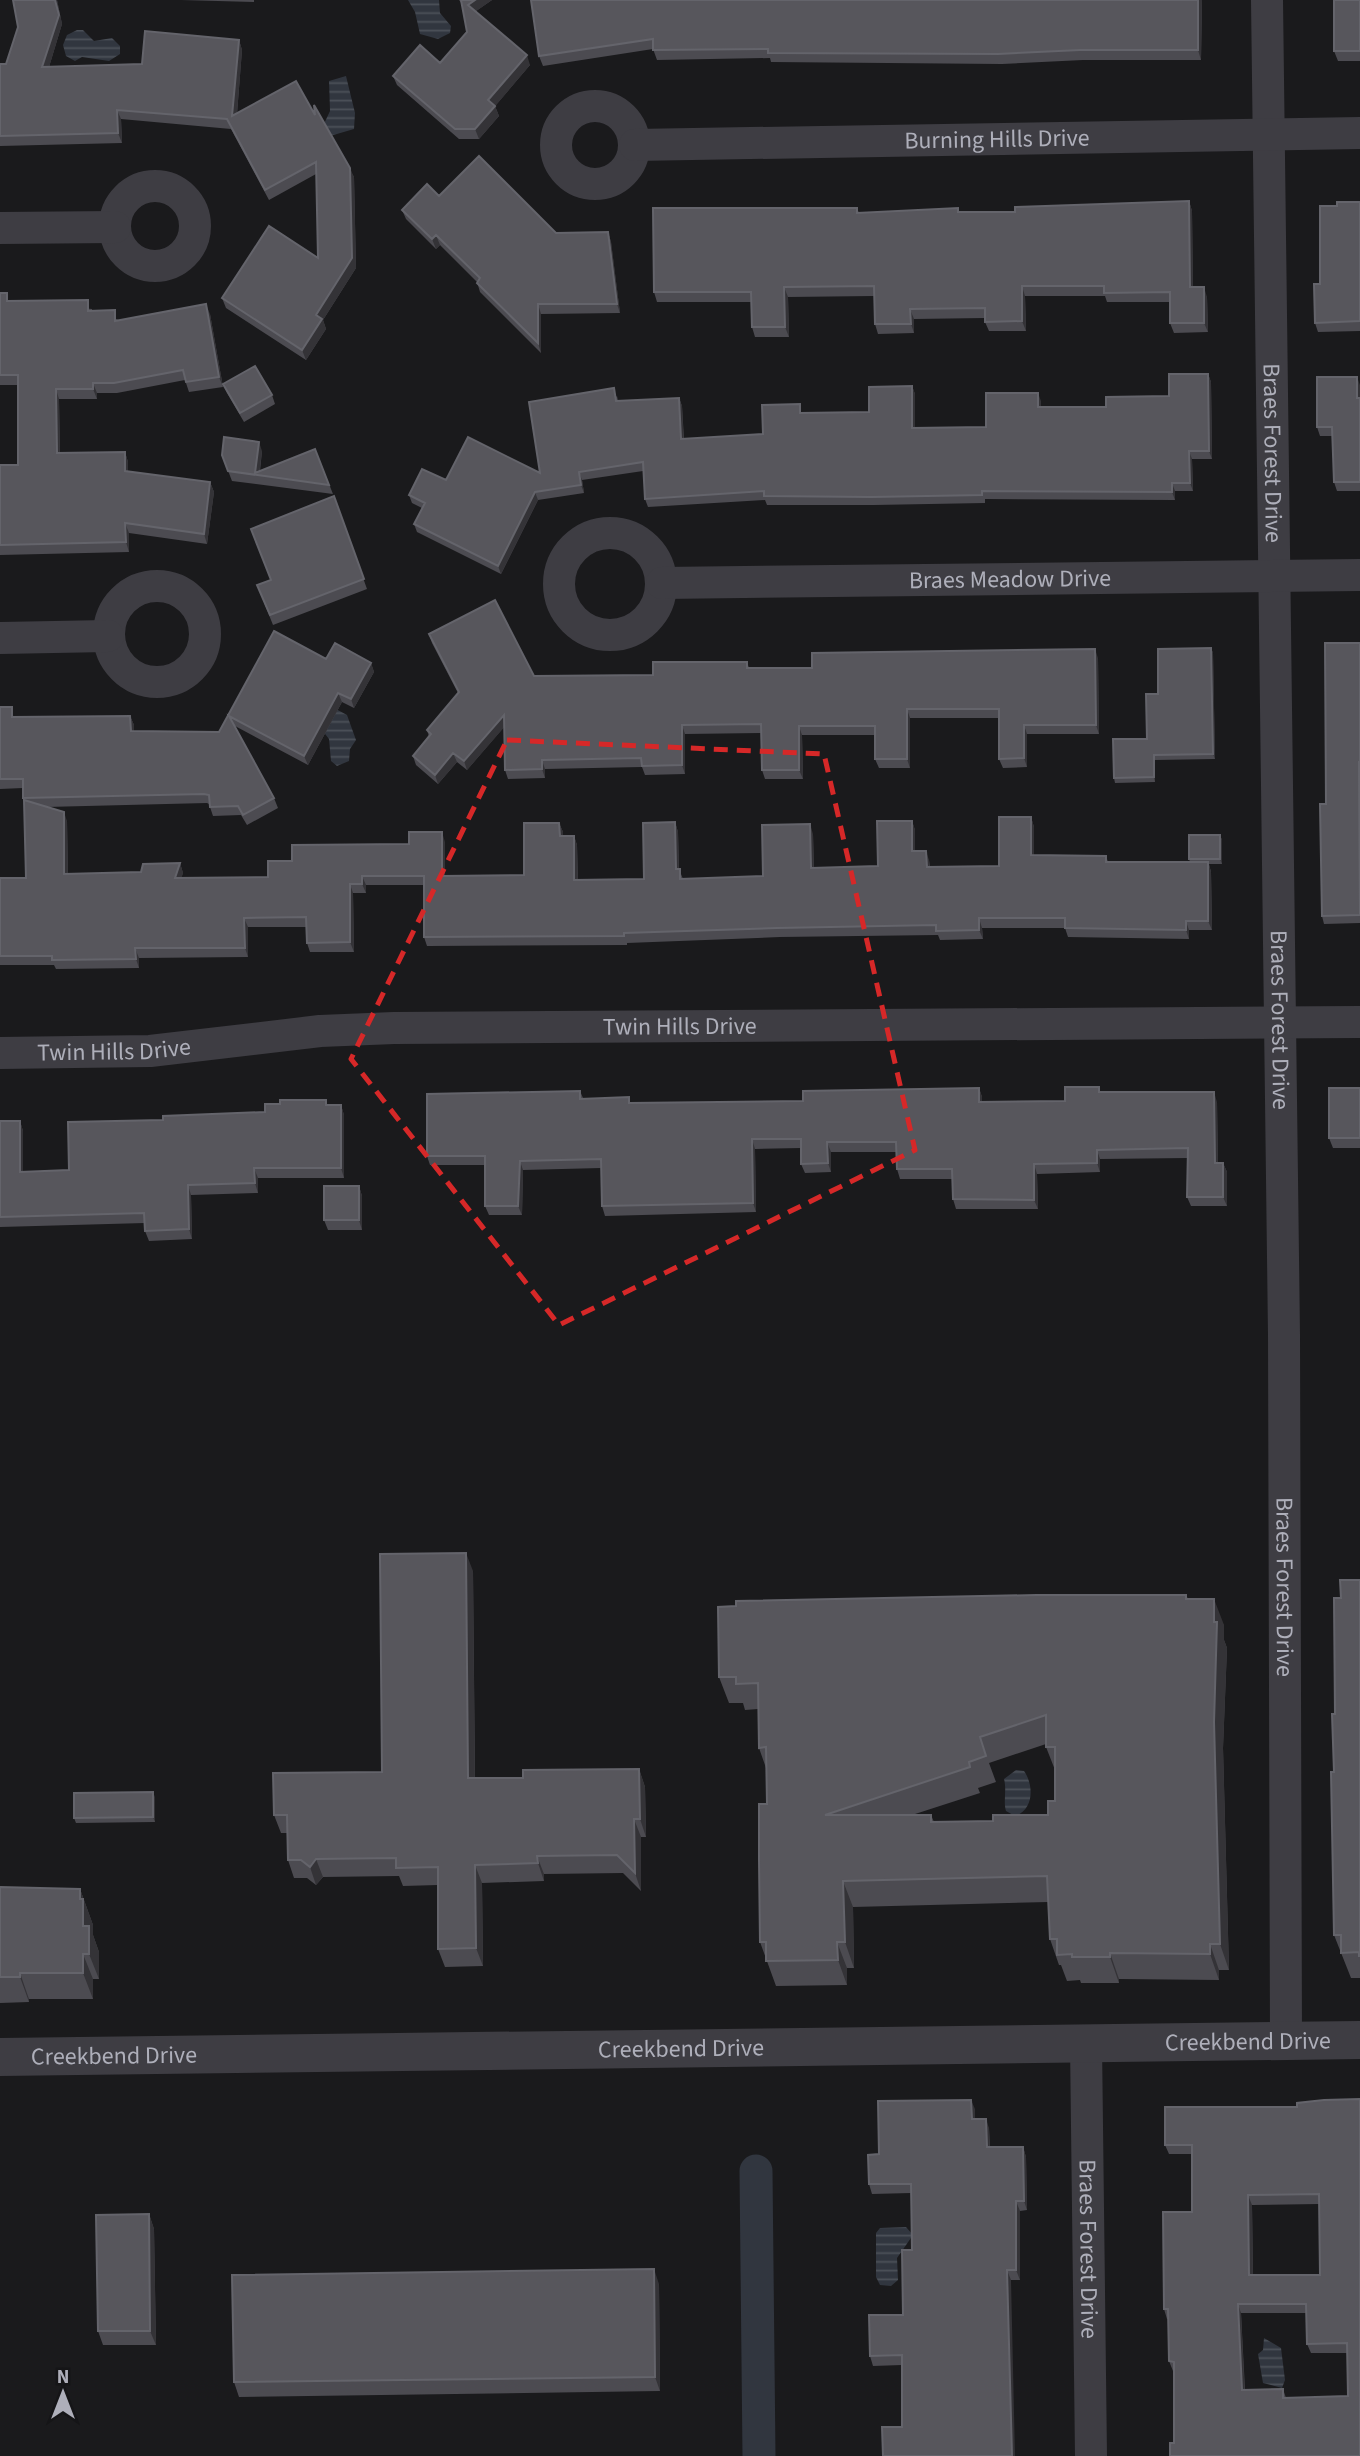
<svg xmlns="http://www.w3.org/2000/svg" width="1360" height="2456" viewBox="0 0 1360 2456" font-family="'Source Sans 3',sans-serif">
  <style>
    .water { fill: url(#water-rules) }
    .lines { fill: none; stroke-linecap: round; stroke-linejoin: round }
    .canal { stroke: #31363f; stroke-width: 33 }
    .minor { stroke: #3e3d43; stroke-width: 32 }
    .tertiary { stroke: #3e3d43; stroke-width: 38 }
    .wall { fill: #4c4b51; fill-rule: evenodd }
    .shaded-wall { fill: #343337 }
    .building { fill: #57565c; stroke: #64646b; stroke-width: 2; fill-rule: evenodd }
    .marked { fill: none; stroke: #d62828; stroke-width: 5; stroke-dasharray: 14 9; stroke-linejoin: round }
    .labels { text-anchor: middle; stroke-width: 5; stroke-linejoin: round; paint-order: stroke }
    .street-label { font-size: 24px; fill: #aeafba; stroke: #151517 }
  </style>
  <defs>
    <pattern id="water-rules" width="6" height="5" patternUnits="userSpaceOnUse" patternTransform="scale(1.75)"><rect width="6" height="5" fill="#31363f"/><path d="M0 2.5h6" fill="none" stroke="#4c5159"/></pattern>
  </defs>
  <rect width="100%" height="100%" fill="#1a1a1c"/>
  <path class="water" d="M408 0H439L440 13 451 26 450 33 438 39 420 34 415 12Z
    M77 30H83L94 41 112 38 120 46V54L109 61 82 57 75 61 66 56 63 45 67 35Z
    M346 76 355 113 354 129 330 136 323 126 330 111 329 81Z
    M336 709 347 715 356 740 350 749 349 761 337 766 331 761 329 739 322 730Z
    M1016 1770 1024 1771C1034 1785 1034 1810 1015 1816L1006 1811C1003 1802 1007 1790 1004 1779Z
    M906 2227 913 2235 897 2258 898 2280 891 2286 880 2285 876 2277V2233L880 2228Z
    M1264 2338 1281 2348 1285 2380 1282 2388 1263 2383 1258 2354 1263 2350Z"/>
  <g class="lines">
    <path class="canal" d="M756 2171 759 2456"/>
    <g class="minor">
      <path id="s1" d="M1267 0 1284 1335 1286 2041"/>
      <circle cx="595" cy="145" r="39"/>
      <path id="s2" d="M635 145 1360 133"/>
      <circle cx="155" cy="226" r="40"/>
      <path d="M0 228 115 227"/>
      <circle cx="610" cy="584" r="51"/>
      <path id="s3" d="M662 583 1360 575"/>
      <circle cx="157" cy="634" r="48"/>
      <path d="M0 638 108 636"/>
      <path id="s4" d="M0 1053 150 1051 320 1031 394 1028 1360 1022"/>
      <path id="s5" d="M1086 2043 1091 2456"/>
    </g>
    <path class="tertiary" id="s6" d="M0 2057 1360 2040"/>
  </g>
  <path class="wall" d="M13 0H57L62 24 49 67 142 64 239 40 242 50 237 114 315 115 354 177 356 268 323 320 326 329 306 360 226 308 222 298 318 258 316 174 269 200 231 129 121 119 122 143 0 146V64H6L18 27Z
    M181 0H254V2Z
    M459 0H492L476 11 530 65 495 106 499 116 479 139H459L397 85 393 76 440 63 467 32 462 4Z
    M531 0H1202L1201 60H1083L1002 64 771 62 770 58 657 60 653 49 543 66 539 56Z
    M1360 0V61H1338L1334 51Z
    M439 196 556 233 608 232 611 242 620 313 541 314V353L480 292 477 282 440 245 436 249 406 219 402 210Z
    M1189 201 1192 211 1193 287 1207 297 1208 332 1174 333 1170 323V302H1107L1105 296H1025L1026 331H989L985 322V318L914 319V333L878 334 875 324 874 296 788 297 789 337H755L752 327 751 302H657L654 292 857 208 859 213 958 208 959 212H1015Z
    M1360 202V331L1318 332 1315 323 1320 284 1337 206Z
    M0 293 9 301 92 309V311L119 320 210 314 223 387 189 392 185 380 117 393H97V399H59L60 453 125 452 128 462V472L210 482 214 492 207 544 129 533V552L0 555V465H18V385H0Z
    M1208 374 1211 382 1212 459H1192L1193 491H1175V500L985 499V503L874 505H767L765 500 648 507 645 499 643 471 582 480 584 493 538 500 501 574 417 532 414 524 422 508 412 503 409 495 446 480 540 473 617 396 618 401 679 398 682 406 684 439 763 434 803 413 869 412 912 386 915 394V428L986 427 1041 401V407H1106L1169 396Z
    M223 384 272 395 275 404 244 422 227 393Z
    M1360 385V491H1337L1334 482 1332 436H1320L1317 427Z
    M315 449 333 494 232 481 222 455 262 451 260 471Z
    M334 496 367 589 273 625 257 585 271 580Z
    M274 631 326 659 371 663 374 672 354 708 342 702 308 765 235 726 274 798 278 808 247 825 241 815 213 816 209 804 207 803 46 807 67 821 68 874 141 872 180 863 183 873 181 878 268 877 292 861 409 844 445 842V876L524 875 559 823 563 832V836H574L577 845 578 880 644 879 675 822 678 832 679 869 683 879 763 876 813 834 814 868 878 866 912 821 915 830V851L929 860 930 867 999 866 1031 817 1034 827V855L1106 856 1108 862H1190L1189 859 1220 835 1222 840V864H1209L1211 872 1212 930H1189V939L1068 937 1065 928H982L983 939 940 940 938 935 780 937 627 943V945L427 946 424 937V885H366V893H353L354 952H310L307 943V927H248V957L139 958V968L56 969 54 965H0V878H26L24 801 23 788 0 789V707L15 717 130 716 134 725V731L219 732Z
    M429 634 534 676 653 675 747 662 749 668H812L1098 658 1099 734H1027V767L1003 768 999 759V718H910V768H879L875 759V735H802L803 779H765L762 770 761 733 685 734V774L645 775 642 767 545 769V778L508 779 505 770 504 727 467 770 457 762 438 784 416 765 413 756 429 737 427 730 458 693 432 643Z
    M1360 643V923L1324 924 1322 916 1326 804Z
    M1211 648 1213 653 1215 759 1155 760V782L1115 783 1114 778 1147 739 1158 694Z
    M979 1088 982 1097V1102L1065 1101 1101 1092 1217 1102 1218 1163H1223L1227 1172V1206H1191L1187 1197 1188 1158 1100 1159V1172L1037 1174 1038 1209H956L953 1199 952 1179H900L897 1169 896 1152H831V1172L805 1173 801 1164V1148L755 1149 756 1212 605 1216 602 1206 601 1168 523 1170 522 1215H489L485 1206V1165H430L427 1156 580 1091 583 1098 631 1103 803 1101Z
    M1360 1088V1148H1333L1329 1138Z
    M328 1105H341L344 1115V1178H258V1193L191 1195 192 1239 149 1241 145 1231V1223L0 1227V1121H20L23 1131V1172L69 1170 163 1120 265 1112Z
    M359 1186 362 1196V1230H328L324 1220Z
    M473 1571 475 1778H523L639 1769 645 1787 646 1837H641V1891L623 1873 544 1874V1881L482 1883 483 1966 445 1967 438 1949V1885L403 1886 399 1876 323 1877 316 1885 307 1878H294L288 1860 287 1833H281L274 1815 382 1772Z
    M1360 1580V1978H1351L1334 1935V1772L1335 1714Z
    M1186 1595 1188 1599 1224 1625V1640L1227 1648 1223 1748 1229 1970H1219V1980L1119 1979V1983H1081L1080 1980 1067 1981 1061 1965H1059L1050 1939 1048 1902 853 1907 854 1968H847V1985L776 1986 760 1942 767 1804 766 1768 759 1748 758 1709 745 1710 743 1703H729L719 1677ZM1046 1744V1747L1055 1770V1801L1048 1815 993 1821 934 1822 931 1815H912L980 1793 978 1788 996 1782 989 1763Z
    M155 1797V1822L76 1823 74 1818Z
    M0 1887 80 1889 93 1925V1935L99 1952V1979H93V1999H29V2002L0 2003Z
    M1324 2100 1360 2456 1174 2443V2371H1173L1169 2361V2319H1167L1164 2309 1192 2212V2154H1169L1165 2145 1297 2107ZM1319 2204 1320 2275H1253L1252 2205ZM1241 2313H1307V2344L1311 2353H1347L1348 2396 1286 2398 1283 2389 1245 2390Z
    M975 2109V2119L989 2128 990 2147H1023L1026 2157 1027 2210 1020 2211V2280H1011L902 2427V2365L873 2366 870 2356 903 2315 912 2250 911 2193 872 2194 869 2184 879 2154Z
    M149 2214 154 2229 156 2345H103L98 2331Z
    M659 2284 660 2391 239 2397 234 2382Z"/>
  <path class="shaded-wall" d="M55 0H57L62 24 46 77 42 67Z
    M475 0H492L472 14 468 5Z
    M1198 0H1202L1201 60 1198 50Z
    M239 40 242 50 236 126 232 116Z
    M527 55 530 65 492 110 488 100Z
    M495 106 499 116 479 139 475 129Z
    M117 110 121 119 122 143 118 133Z
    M350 168 354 177 356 268 323 320 326 329 306 360 302 350 316 315Z
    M1189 201 1192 211 1193 297 1190 287Z
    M608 232 611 242 620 313 617 304Z
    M436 235 440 245 436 249 432 239Z
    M1022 286 1025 296 1026 331 1022 321Z
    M784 287 788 297 789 337 785 327Z
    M1204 287 1207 297 1208 332 1204 323Z
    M206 304 210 314 223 387 219 377Z
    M538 304 541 314V353L538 343Z
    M910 309 914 319V333L911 324Z
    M1208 374 1211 382 1212 459 1209 451Z
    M1357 377 1360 385V405L1357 398Z
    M93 383 97 393V399L93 389Z
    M912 386 915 394V436L912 428Z
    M56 389 59 399 60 463 57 453Z
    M1038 393 1041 401V416L1038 407Z
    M679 398 682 406 684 447 681 439Z
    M259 442 262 451 259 475 255 473Z
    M1189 451 1192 459 1193 491 1190 483Z
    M125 452 128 462V481L125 471Z
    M579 472 582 480 584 493 581 485Z
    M210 482 214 492 207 544 204 534Z
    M1172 483 1175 491V500L1172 492Z
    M535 492 538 500 501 574 498 566Z
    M125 523 129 533V552L126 542Z
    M1211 648 1213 653 1215 759 1213 754Z
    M1095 649 1098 658 1099 734 1096 725Z
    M371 663 374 672 354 708 351 699Z
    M338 693 342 702 308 765 304 756Z
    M907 709 910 718V768L907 759Z
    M504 715 507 724 467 770 464 761Z
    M130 716 134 725V740L131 731Z
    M682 725 685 734V774L682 765Z
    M1024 725 1027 734V767L1024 758Z
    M799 726 802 735 803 779 799 770Z
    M453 753 457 762 438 784 435 775Z
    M1154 755 1155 760V782L1154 777Z
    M542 760 545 769V778L542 769Z
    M64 812 67 821 68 884 64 874Z
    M1031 817 1034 827V865L1031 855Z
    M912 821 915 830V860L912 851Z
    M675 822 678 832 679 878 676 869Z
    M559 823 563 832V845L560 836Z
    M810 824 813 834 814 877 811 868Z
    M442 832 445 842V885L442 876Z
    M1220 835 1222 840V864L1220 859Z
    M574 836 577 845 578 889 574 880Z
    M926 851 929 860 930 876 927 867Z
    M1208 862 1211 872 1212 930 1208 921Z
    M180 863 183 873 179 887 175 878Z
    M362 876 366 885V893L362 884Z
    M350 884 353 893 354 952 350 942Z
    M244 918 248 927V957L245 948Z
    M979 918 982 928 983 939 979 930Z
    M1186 921 1189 930V939L1186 930Z
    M135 948 139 958V968L136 959Z
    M979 1088 982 1097V1111L979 1102Z
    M1214 1092 1217 1102 1218 1172 1215 1163Z
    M341 1105 344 1115V1178L341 1168Z
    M20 1121 23 1131V1181L20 1172Z
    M752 1139 755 1149 756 1212 753 1203Z
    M827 1142 831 1152V1172L828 1163Z
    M1097 1150 1100 1159V1172L1097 1163Z
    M520 1161 523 1170 522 1215 518 1206Z
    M1223 1163 1227 1172V1206L1223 1197Z
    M1034 1164 1037 1174 1038 1209 1034 1200Z
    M254 1168 258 1178V1193L255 1183Z
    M188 1185 191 1195 192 1239 189 1229Z
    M359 1186 362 1196V1230L359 1220Z
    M466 1553 473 1571 475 1795 468 1778Z
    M1214 1599 1224 1625V1640L1227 1648 1223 1748 1229 1970 1220 1944 1214 1722Z
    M639 1769 645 1787 646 1837 640 1819Z
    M153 1792 155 1797V1822L153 1817Z
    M634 1819 641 1837V1891L635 1873Z
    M537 1856 544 1874V1881L538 1863Z
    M316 1859 323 1877 316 1885 310 1867Z
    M475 1865 482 1883 483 1966 476 1948Z
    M843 1881 853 1907 854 1968 845 1942Z
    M80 1889 93 1925V1935L99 1952V1979L89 1954 83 1926 80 1899Z
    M837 1942 847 1968V1985L838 1960Z
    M1210 1944 1219 1970V1980L1210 1954Z
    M1110 1953 1119 1979V1983L1110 1957Z
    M83 1954 93 1979V1999L83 1973Z
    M20 1973 29 1999V2002L20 1977Z
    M971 2100 975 2109V2128L972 2119Z
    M986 2119 989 2128 990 2157 987 2147Z
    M1023 2147 1026 2157 1027 2210 1024 2201Z
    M1248 2195 1252 2205 1253 2285 1249 2275Z
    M1016 2201 1020 2211V2280L1016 2270Z
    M149 2214 154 2229 156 2345 150 2331Z
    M654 2269 659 2284 660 2391 655 2377Z
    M1007 2270 1011 2280 1015 2456H1012Z
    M1238 2304 1241 2313 1245 2399 1242 2390Z"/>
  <path class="building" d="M13 0H55L59 15 42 67 142 64 145 31 239 40 232 116 296 81 315 115 314 105 350 168 352 258 316 315 322 319 302 350 222 298 269 226 318 258 316 162 265 190 227 119 117 110 118 133 0 136V64H6L18 27Z
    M461 0H475L468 5 527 55 488 100 495 106 475 129H455L393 76 420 45 440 63 467 32Z
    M531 0H1198V50H1080L998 54 768 53V49L653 50V39L539 56Z
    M1334 0H1360V51H1334Z
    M479 156 556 233 608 232 617 304H538V343L477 283 480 278 436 235 432 239 402 210 427 184 439 196Z
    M1189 201 1190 287H1204V323H1170V292L1104 293V286H1022V321L985 322V308L910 309 911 324H875L874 286 784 287 785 327H752L751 292H654L653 208H857V213L958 208V212H1015V207Z
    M1337 202H1360V321L1315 323 1314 284H1320V206H1337Z
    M0 293H7V301L88 300V311L115 310V321L206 304 219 377 186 382 183 370 114 383H93V389H56L57 453 125 452V471L210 482 204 534 125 523 126 542 0 545V465H18V375H0Z
    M255 366 272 395 240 413 223 384Z
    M1169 374H1208L1209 451H1189L1190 483H1172V492L982 491V495L871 497 764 496V491L645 499 643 462 579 472 581 485 535 492 498 566 414 524 425 503 409 495 422 469 446 480 468 437 540 473 529 402 614 388 616 401 679 398 681 439 763 434 762 405 800 404V413L869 412V387L912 386V428L986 427V393H1038V407H1106V397L1169 396Z
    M1317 377H1357V398H1360V482H1334L1332 427H1317Z
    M224 437 259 442 255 473 315 449 329 485 228 471 222 455Z
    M334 496 364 579 270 615 257 585 271 580 251 529Z
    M495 600 534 676 653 675V662H747V668H812V653L1095 649 1096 725H1024V758L999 759V709H907V759H875V726H799V770H762L761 724 682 725V765L642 766 641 758 542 760V769L505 770 504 715 464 761 453 753 435 775 413 756 431 734 427 730 459 692 429 634Z
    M274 631 326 659 335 643 371 663 351 699 338 693 304 756 229 716 274 798 243 815 238 806 210 807 209 795 204 794 23 798V779H0V707H12V717L130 716 131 731 219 732Z
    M1325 643H1360V762H1359L1360 915 1322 916 1320 804H1326Z
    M1211 648 1213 754 1154 755V777L1114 778 1113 739H1147L1146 694H1158V649Z
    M24 800 64 812V874L141 872 143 864 180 863 175 878 268 877V861H292V845L409 844V832H442V876L524 875V823H559L560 836H574V880L644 879 643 823 675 822 676 869H680V879L763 876 762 825 810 824 811 868 878 866 877 821H912V851H926L927 867 999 866V817H1031V855L1106 856V862H1208V921H1186V930L1065 928V918H979V930L936 931V925L777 928 624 933V936L424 937V876H362V884H350V942L307 943 306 917 244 918 245 948H135L136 959 52 960V956H0V878H26Z
    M1189 835H1220V859H1189Z
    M1065 1087H1099V1092H1214L1215 1163H1223V1197H1187L1188 1148 1097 1150V1163L1034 1164V1200L953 1199 952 1169H897L896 1142H827L828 1163 801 1164V1139H752L753 1203 602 1206 601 1159 520 1161 518 1206H485V1156H427V1094L580 1091V1099L629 1097V1103L803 1101V1091L979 1088V1102L1065 1101Z
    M1329 1088H1360V1138H1329Z
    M280 1100H326V1105H341V1168H254L255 1183 188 1185 189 1229 145 1231 144 1213 0 1217V1121H20V1172L69 1170 68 1122 163 1120V1116L265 1112V1104H280Z
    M324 1186H359V1220H324Z
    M466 1553 468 1778H523V1770L639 1769 640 1819H634L635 1873 617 1855 537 1856 538 1863 475 1865 476 1948 438 1949V1867L396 1868V1858L316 1859 310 1867 301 1860H288L287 1815H274L273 1773 382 1772 380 1554Z
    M1340 1580H1360V1956H1359V1952L1341 1953V1935H1334L1331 1772H1334L1332 1714H1335L1334 1598H1341Z
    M1036 1595H1186V1599H1214V1622H1217L1214 1722 1220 1944H1210V1954L1110 1953V1957H1072V1954L1057 1955V1939H1050L1047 1876 843 1881 845 1942H837L838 1960 766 1961V1942H760L759 1860V1804H767L766 1747 759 1748 758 1683 736 1684V1677H719L718 1607 736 1606V1601ZM1046 1715V1747H1055V1801H1048V1815H993V1821L931 1822V1815H825L970 1767 969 1762 986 1756 980 1737Z
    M153 1792V1817L74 1818V1793Z
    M0 1887 80 1889V1899H83V1926H89V1954H83V1973H20V1977H0Z
    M1360 2099V2456H1170V2443H1174V2362L1169 2361 1168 2309H1164L1163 2212H1192V2145H1165V2107H1297V2103L1324 2100ZM1319 2194 1320 2275H1249L1248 2195ZM1238 2304H1306L1307 2344 1347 2343 1348 2396 1283 2398V2389L1242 2390Z
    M971 2100 972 2119H986L987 2147H1023L1024 2201H1016V2270H1007L1012 2456H883L882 2427H902V2355L870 2356 869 2315H903L902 2250H912L911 2184H869L868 2155 879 2154 878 2101Z
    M149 2214 150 2331H98L96 2215Z
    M654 2269 655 2377 234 2382 232 2275Z"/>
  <path class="marked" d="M507 740 824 754 915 1150 559 1325 351 1059Z"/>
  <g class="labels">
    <g class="street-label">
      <text dy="8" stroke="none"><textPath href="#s2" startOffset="362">Burning Hills Drive</textPath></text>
      <text dy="8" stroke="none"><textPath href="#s1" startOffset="453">Braes Forest Drive</textPath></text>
      <text dy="8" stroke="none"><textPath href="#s3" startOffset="348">Braes Meadow Drive</textPath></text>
      <text dy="8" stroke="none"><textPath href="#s1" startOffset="1020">Braes Forest Drive</textPath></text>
      <text dy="8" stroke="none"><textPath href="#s4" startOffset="681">Twin Hills Drive</textPath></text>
      <text dy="8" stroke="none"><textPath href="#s4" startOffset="114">Twin Hills Drive</textPath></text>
      <text dy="8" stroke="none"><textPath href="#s1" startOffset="1587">Braes Forest Drive</textPath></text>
      <text dy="8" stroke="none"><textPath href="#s6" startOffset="1248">Creekbend Drive</textPath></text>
      <text dy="8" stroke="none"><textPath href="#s6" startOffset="681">Creekbend Drive</textPath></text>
      <text dy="8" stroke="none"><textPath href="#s6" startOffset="114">Creekbend Drive</textPath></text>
      <text dy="8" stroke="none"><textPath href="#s5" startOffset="206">Braes Forest Drive</textPath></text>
    </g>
  </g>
  <g transform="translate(63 2393)" stroke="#151517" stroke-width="5" paint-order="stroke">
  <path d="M0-5L12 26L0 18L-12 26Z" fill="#aeafba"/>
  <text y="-10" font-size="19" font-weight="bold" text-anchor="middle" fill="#aeafba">N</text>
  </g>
</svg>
